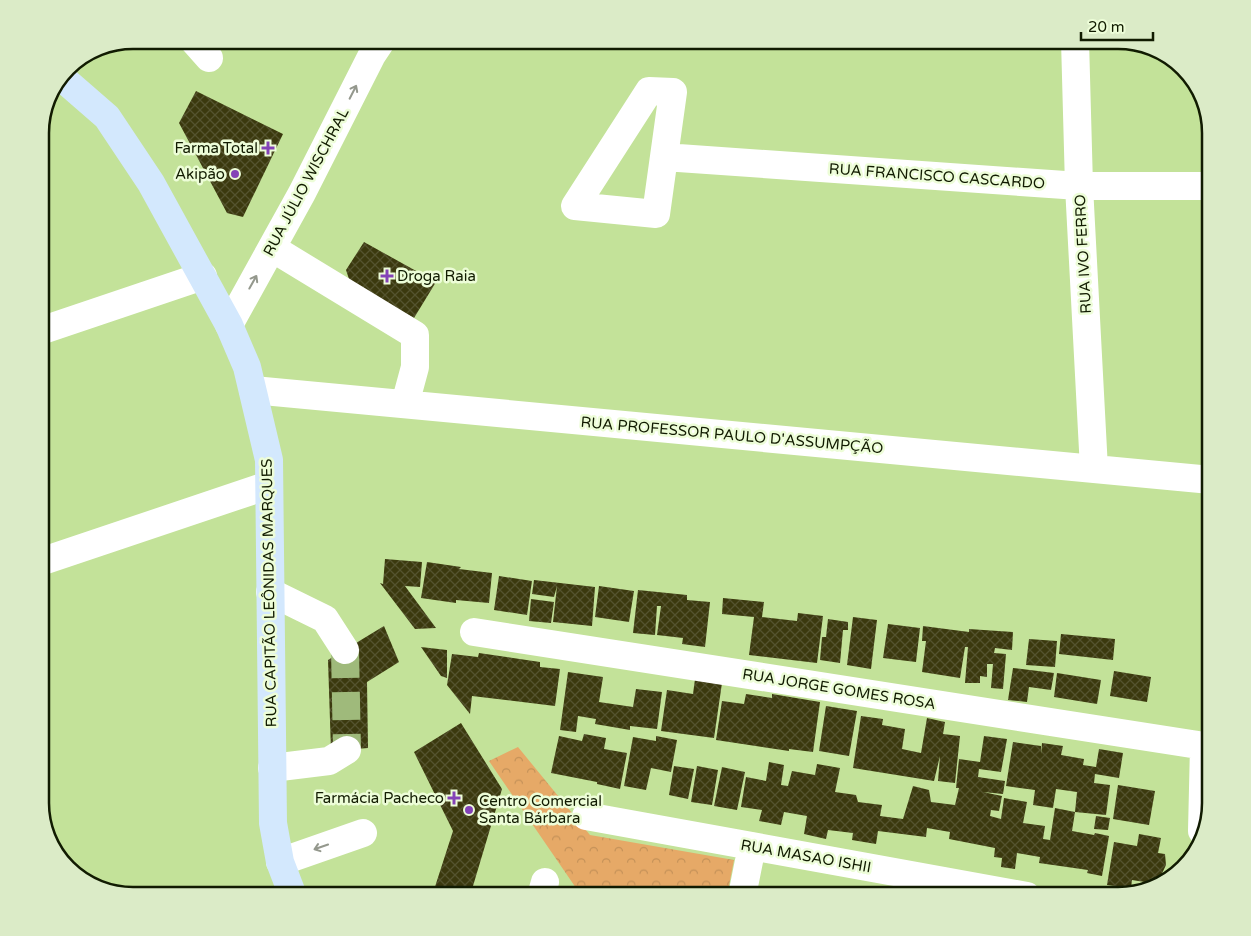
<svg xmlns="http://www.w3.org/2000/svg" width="1251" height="936" viewBox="0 0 1251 936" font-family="'Varela Round',sans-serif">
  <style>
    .forest { fill: url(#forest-crowns) }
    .building { fill: url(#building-cross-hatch) }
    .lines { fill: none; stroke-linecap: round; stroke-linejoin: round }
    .minor-tunnel { stroke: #9fba7b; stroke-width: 28; stroke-dasharray: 28 14; stroke-linecap: butt }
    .minor { stroke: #fff; stroke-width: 28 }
    .major { stroke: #d3e8fd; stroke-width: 28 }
    .oneway { stroke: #94988d }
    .poi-dot { fill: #8443b7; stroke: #edfdd8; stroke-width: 2 }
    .labels { text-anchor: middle; stroke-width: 5; stroke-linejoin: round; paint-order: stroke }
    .poi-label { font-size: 15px; fill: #111b01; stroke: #edfdd8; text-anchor: end }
    .street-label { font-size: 15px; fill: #111b01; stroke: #edfdd8 }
    .rim { fill: none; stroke: #111b01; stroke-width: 2.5 }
  </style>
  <defs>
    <pattern id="forest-crowns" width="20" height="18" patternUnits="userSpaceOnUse" patternTransform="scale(1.25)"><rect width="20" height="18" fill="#e6a967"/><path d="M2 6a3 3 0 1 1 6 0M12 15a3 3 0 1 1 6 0" fill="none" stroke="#c49158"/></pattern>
    <pattern id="building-cross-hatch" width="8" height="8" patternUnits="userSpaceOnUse" patternTransform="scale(1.25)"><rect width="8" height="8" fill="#3b390e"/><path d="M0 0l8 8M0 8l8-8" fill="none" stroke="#54532f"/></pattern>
  </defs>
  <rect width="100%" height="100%" fill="#c3e299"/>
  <path class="forest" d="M518 747 590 835 734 860 727 896H576V888L489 761Z"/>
  <path class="building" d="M196 91 283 134 243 217 227 213 179 123Z
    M364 242 436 282 414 318 351 285 346 270Z
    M385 559 422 562 420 587 405 586 436 628 415 629 380 583 383 584Z
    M427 562 461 567 459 569 492 573 489 603 456 600V603L421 598Z
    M499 576 532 581 527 615 494 610Z
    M534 580 595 587 592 626 553 622 557 586 554 597 532 594Z
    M599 586 634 591 629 622 595 617Z
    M638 590 687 595V600L710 602 705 647 682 644 683 638 657 635 661 606H657L655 635 633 633Z
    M723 598 764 602 762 617 797 621 798 613 823 616 817 663 749 655 754 617 722 614Z
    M531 599 554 602 551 623 529 621Z
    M853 617 877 620 871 669 847 665Z
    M828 619 848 622V630H843L840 663 820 660 822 637H826Z
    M888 624 920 628 916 662 883 658Z
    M384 626 399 662 367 682 368 748 331 751 328 660Z
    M923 626 969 632V629L1013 632 1012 650 995 648 994 653 1006 654 1003 689 991 688 993 664H987V677L980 676V683H965L968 647H965L960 678 922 672 926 641H922Z
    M1061 634 1115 639 1113 660 1059 654Z
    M1029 639 1057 641 1055 667 1026 665Z
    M421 647 447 650V678L441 676Z
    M479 653 540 662V667L560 669 555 706 472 696 470 714 447 685 452 654 478 657Z
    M1013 668 1054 673 1051 690 1029 687 1027 702 1008 700Z
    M1114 671 1151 677 1147 702 1110 696Z
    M568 672 603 677 599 702 633 707 636 689 662 692 657 729 630 726V730L595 724 596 719 578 716 576 732 560 730Z
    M1057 673 1101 680 1097 704 1054 697Z
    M695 679 722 683 714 738 661 731 667 690 693 694Z
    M746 694 772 698V694L820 702 813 752 789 749V751L716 740 722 701 744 704Z
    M826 706 857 711 849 756 819 751Z
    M861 716 883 719 882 725 905 729 902 749 921 753 927 718 945 722 943 734 960 736 955 783 938 781 940 756 934 781 853 768Z
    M461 723 502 789 470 896H432L453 831 414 752Z
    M584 734 606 738 604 749 627 753 620 789 597 784V782L551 773 559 736 582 741Z
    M656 736 677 740 671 772 651 768 646 790 624 786 633 737 656 741Z
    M984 736 1007 739 1001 772 979 769 978 777 1005 781 1003 794 983 792 1002 796 999 811 991 810 990 816 1001 819 1004 798 1027 802 1023 823 1045 826 1043 839 1050 840 1055 808 1075 812 1077 792 1056 789 1053 808 1033 805 1035 790 1006 786 1013 742 1041 746V754L1042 743 1063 746 1061 755 1084 759 1083 765 1096 767 1099 749 1123 753 1119 778 1095 774 1094 783 1110 785 1106 815 1075 812 1072 831 1094 835 1095 833 1109 836 1102 876 1087 873 1088 870 1039 863 1040 857 1017 853 1015 869 1001 867 1002 858 994 857 995 848 949 839 950 832 927 828 926 837 878 831 876 844 852 840 853 833 828 830 826 839 804 834 807 816 784 812 781 825 759 821 762 810 741 807 746 777 766 781 769 762 784 765 781 785 788 786 792 771 815 775 817 764 840 768 835 792 856 795 858 802 882 805 880 816 903 819 913 786 929 790 931 802 955 805 959 788H956L959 759 980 762Z
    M674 766 694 769 688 799 669 795Z
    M697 766 718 770 712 805 691 802Z
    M722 767 745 772 737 810 714 806Z
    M1118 785 1155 791 1149 825 1113 819Z
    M1096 816 1110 818 1108 830 1094 829Z
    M1139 834 1161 838 1158 853 1165 854 1166 865 1157 884 1132 880 1131 888 1107 885 1114 842 1137 846Z"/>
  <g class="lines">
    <path class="minor-tunnel" d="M345 650 347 750"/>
    <path class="minor" d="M193 40 209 58
      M1075 40 1079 186 1094 469
      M649 91 673 92 656 214 575 206Z
      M664 157 1079 186H1211
      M272 248 415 335V367L405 404
      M229 325 302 193 372 55 382 40
      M40 331 203 276
      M253 390 1211 480
      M40 562 269 485
      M270 592 325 619 345 650
      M474 632 1211 747
      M272 768 329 761 347 750
      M586 816 1027 896
      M1202 831 1204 746
      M280 862 363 833
      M541 896 545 882
      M742 896 752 846"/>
    <path class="major" d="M61 77 107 117 151 183 229 325 247 367 269 460 273 823 280 862 293 896"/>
  </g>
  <defs><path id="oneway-shaft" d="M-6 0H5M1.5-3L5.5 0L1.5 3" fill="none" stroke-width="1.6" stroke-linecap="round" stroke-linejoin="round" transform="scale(1.25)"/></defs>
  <g class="oneway">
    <use href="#oneway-shaft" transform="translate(353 92) rotate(-63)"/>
    <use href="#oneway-shaft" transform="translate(253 282) rotate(-61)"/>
    <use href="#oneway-shaft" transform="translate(321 847) rotate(161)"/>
  </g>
  <g class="poi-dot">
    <path d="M265.5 140.5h5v5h5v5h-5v5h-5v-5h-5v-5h5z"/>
    <circle cx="235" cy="174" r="5"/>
    <path d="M384.5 268.5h5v5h5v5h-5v5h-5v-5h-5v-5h5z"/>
    <path d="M451.5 790.5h5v5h5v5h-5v5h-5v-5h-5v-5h5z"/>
    <circle cx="469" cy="810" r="5"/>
  </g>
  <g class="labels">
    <g class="poi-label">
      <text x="258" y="153">Farma Total</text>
      <text x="225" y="179">Akipão</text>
      <text x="397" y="281" text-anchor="start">Droga Raia</text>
      <text x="444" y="803">Farmácia Pacheco</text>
      <text x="479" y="806" text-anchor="start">Centro Comercial<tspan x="479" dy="17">Santa Bárbara</tspan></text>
    </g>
    <g class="street-label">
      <text transform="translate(937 176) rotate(4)" y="5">RUA FRANCISCO CASCARDO</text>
      <text transform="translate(306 182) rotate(-62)" y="5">RUA JÚLIO WISCHRAL</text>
      <text transform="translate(1083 254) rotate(-93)" y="5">RUA IVO FERRO</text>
      <text transform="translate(732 435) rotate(5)" y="5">RUA PROFESSOR PAULO D'ASSUMPÇÃO</text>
      <text transform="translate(269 593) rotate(-91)" y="5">RUA CAPITÃO LEÔNIDAS MARQUES</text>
      <text transform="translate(839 689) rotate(9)" y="5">RUA JORGE GOMES ROSA</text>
      <text transform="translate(806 856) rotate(10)" y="5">RUA MASAO ISHII</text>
    </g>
  </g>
  <path d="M0 0H1251V936H0ZM133 49H1118A84 84 0 0 1 1202 133V803A84 84 0 0 1 1118 887H133A84 84 0 0 1 49 803V133A84 84 0 0 1 133 49Z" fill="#dbebc7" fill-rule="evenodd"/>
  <path class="rim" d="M133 49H1118A84 84 0 0 1 1202 133V803A84 84 0 0 1 1118 887H133A84 84 0 0 1 49 803V133A84 84 0 0 1 133 49Z"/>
  <path d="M1081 32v8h72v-8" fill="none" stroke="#111b01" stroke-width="2.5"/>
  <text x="1088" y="32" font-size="15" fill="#111b01" stroke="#edfdd8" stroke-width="4" paint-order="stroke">20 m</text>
</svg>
